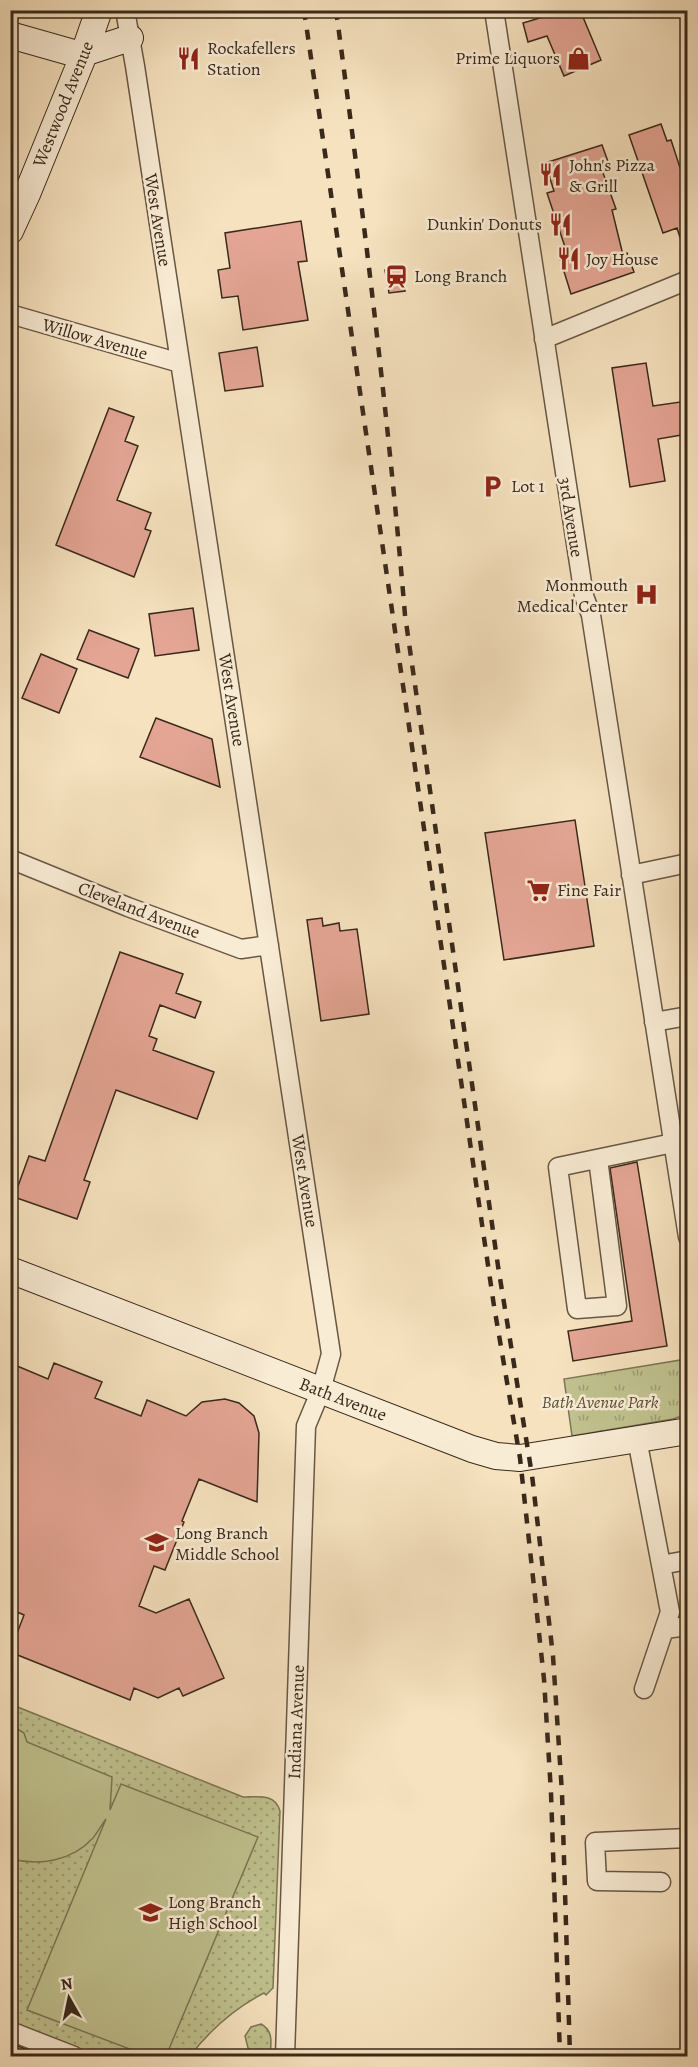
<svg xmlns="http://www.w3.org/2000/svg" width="698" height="2067" viewBox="0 0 698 2067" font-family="Alegreya,serif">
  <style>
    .grass { fill: url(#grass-dots); stroke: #7c7655; stroke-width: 1.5 }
    .park { fill: url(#park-tufts); stroke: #7c7655; stroke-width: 1.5 }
    .pitch { fill: #c0c28f; stroke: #7c7655; stroke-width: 1.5 }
    .building { fill: #e4a594; stroke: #39291b; stroke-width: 1.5 }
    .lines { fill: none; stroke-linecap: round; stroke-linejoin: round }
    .street-casing { stroke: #685744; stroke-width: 21 }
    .secondary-casing { stroke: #39291b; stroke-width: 28 }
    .street { stroke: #f9ecd5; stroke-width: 18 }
    .secondary { stroke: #f9ecd5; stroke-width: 26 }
    .rail { stroke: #39291b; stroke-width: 4.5; stroke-dasharray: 10 10; stroke-linecap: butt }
    .labels { text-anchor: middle; stroke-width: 5; stroke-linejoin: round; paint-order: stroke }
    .poi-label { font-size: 18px; fill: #39291b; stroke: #f9ecd5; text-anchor: start }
    .street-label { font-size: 18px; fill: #39291b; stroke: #f9ecd5 }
    .park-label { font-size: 18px; font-style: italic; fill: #5b4f38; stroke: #f9ecd5 }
  </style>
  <defs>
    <pattern id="grass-dots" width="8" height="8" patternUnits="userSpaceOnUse" patternTransform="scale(1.5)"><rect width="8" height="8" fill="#c0c28f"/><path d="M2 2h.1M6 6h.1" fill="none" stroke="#9d9e74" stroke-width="1.8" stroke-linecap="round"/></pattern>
    <pattern id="park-tufts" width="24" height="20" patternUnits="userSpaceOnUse" patternTransform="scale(1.5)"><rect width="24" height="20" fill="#c0c28f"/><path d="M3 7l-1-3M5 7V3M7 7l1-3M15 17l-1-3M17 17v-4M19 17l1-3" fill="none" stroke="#9d9e74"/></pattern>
  </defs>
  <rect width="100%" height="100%" fill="#f6e2bf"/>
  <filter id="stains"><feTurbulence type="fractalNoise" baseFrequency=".00333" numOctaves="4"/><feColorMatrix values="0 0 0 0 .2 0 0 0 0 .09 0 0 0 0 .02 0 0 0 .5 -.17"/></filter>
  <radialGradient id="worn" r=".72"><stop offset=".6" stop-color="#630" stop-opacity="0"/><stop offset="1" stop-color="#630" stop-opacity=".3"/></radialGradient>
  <path class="grass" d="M10 1704 243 1797C258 1797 275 1793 280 1811L273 1988 266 1995 264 1993C235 2008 210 2030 190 2056H74L11 2031Z
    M261 2024C274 2031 271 2044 270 2056H250L245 2036 251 2027Z"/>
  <path class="park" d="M687 1359V1414L673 1419 572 1436 564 1379Z"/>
  <path class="pitch" d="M13 1729 19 1730 24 1733 27 1742 112 1777 110 1810 121 1784 258 1837 166 2056H148L27 2010 106 1819C102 1824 98 1832 93 1838 72 1861 40 1866 11 1859L10 1730Z"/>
  <path class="building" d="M566 10H580L601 60 564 76 547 36 528 42 523 23Z
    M661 124 667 141 671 140 687 189V252L685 253 677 228 663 233 629 135Z
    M602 145 610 167 602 170 616 209 612 210 623 255 627 253 634 272 571 294 558 252 566 250 547 193 554 191 545 163Z
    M301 221 307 261 298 262 308 320 243 330 238 296 222 298 218 270 230 268 225 233Z
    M401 266 405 291 389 293 385 270Z
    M257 347 263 386 225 391 219 353Z
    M646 363 653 406 687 401V434L658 439 665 481 630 487 612 368Z
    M109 408 134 417 125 441 138 446 117 500 151 513 145 529 151 531 134 577 56 545Z
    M193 608 199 650 155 656 149 614Z
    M89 630 139 649 128 678 77 659Z
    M41 654 77 669 59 713 22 698Z
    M156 718 212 739 220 787 140 757Z
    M575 820 594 946 504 960 485 833Z
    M322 918 323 926 339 923 340 931 357 929 369 1014 321 1021 307 920Z
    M120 952 183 974 176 993 201 1002 195 1018 160 1005 149 1036 157 1039 153 1050 214 1072 197 1119 116 1090 84 1180 90 1182 77 1219 14 1197 29 1156 45 1161Z
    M637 1162 667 1346 573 1361 568 1331 632 1321 610 1168Z
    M10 1363 48 1379 54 1363 102 1382 95 1398 141 1416 147 1400 186 1416 202 1402 225 1399 239 1403 254 1416 259 1433 257 1502 199 1479 182 1521 184 1522 165 1570 154 1566 139 1606 156 1613 189 1599 224 1678 183 1696 179 1688 158 1698 134 1688 130 1700 10 1652 24 1615 10 1609Z
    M10 2043 44 2056H10Z"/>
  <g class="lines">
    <defs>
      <path id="street" d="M125 10 135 66 331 1354 321 1390 306 1426 285 2056
        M494 10 584 596 591 615 688 1237
        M10 314 180 363
        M544 339 688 280
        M10 859 128 907 241 949 269 945
        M631 875 688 863
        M654 1022 688 1016
        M598 1159 617 1306 577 1309 558 1167 673 1143 688 1138
        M637 1439 670 1612 644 1689
        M661 1565 688 1560
        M665 1629 688 1626
        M661 1882 597 1881 595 1842 688 1838
        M10 2031 74 2056"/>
      <path id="secondary" d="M10 35 77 54 84 53 130 38
        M10 231 27 194 82 59 99 10
        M10 1270 472 1449 496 1456 520 1458 688 1431"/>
    </defs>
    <use href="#street" class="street-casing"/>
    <use href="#secondary" class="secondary-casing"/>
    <use href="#street" class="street"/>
    <use href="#secondary" class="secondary"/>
    <path class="rail" d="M304 10 494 1306 520 1458 544 1679 551 1793 560 2056
      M336 10C363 211 388 413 405 615L498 1266 532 1475 553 1656 562 1793 570 2056"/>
  </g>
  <defs>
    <symbol id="restaurant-bare" viewBox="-9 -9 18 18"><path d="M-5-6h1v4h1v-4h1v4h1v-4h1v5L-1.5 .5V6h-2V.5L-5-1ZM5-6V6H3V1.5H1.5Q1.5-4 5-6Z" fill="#8f2418" stroke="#f9ecd5" stroke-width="2.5" paint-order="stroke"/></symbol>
    <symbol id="shop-bare" viewBox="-9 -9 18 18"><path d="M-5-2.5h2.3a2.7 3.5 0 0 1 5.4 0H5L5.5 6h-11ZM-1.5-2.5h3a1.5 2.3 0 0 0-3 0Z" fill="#8f2418" stroke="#f9ecd5" stroke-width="2.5" paint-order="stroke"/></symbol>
    <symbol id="station-bare" viewBox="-9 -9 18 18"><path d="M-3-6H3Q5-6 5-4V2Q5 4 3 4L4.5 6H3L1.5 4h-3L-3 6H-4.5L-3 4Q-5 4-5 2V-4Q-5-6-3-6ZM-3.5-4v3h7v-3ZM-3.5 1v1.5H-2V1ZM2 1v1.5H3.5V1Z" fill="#8f2418" stroke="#f9ecd5" stroke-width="2.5" paint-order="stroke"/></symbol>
    <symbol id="parking-bare" viewBox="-9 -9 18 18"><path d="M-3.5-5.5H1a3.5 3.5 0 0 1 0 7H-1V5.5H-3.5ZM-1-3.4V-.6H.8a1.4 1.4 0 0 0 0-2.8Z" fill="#8f2418" stroke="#f9ecd5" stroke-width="2.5" paint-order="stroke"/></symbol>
    <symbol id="hospital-bare" viewBox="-9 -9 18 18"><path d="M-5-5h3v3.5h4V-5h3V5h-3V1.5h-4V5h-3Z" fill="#8f2418" stroke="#f9ecd5" stroke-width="2.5" paint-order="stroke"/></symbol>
    <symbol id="supermarket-bare" viewBox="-9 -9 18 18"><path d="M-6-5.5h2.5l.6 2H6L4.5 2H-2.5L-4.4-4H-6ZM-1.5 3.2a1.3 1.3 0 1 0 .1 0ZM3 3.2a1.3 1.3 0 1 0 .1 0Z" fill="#8f2418" stroke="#f9ecd5" stroke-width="2.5" paint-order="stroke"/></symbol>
    <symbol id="school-bare" viewBox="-9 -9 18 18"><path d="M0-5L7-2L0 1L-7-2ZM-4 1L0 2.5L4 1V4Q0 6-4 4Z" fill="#8f2418" stroke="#f9ecd5" stroke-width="2.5" paint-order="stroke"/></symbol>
  </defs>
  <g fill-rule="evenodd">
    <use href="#restaurant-bare" x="172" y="42" width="33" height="33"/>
    <use href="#shop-bare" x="562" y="42" width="33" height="33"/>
    <use href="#restaurant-bare" x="534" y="158" width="33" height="33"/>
    <use href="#restaurant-bare" x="544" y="208" width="33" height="33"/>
    <use href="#restaurant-bare" x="552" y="242" width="33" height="33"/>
    <use href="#station-bare" x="380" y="260" width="33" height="33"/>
    <use href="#parking-bare" x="476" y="470" width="33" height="33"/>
    <use href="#hospital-bare" x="630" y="578" width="33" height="33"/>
    <use href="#supermarket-bare" x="522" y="874" width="33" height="33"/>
    <use href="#school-bare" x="140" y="1526" width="33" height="33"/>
    <use href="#school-bare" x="134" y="1896" width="33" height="33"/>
  </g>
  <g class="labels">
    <g class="poi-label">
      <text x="207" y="54">Rockafellers<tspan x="207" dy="21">Station</tspan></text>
      <text x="560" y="64" text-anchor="end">Prime Liquors</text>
      <text x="569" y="171">John's Pizza<tspan x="569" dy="21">&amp; Grill</tspan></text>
      <text x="542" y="230" text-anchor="end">Dunkin' Donuts</text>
      <text x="586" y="265">Joy House</text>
      <text x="414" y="282">Long Branch</text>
      <text x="511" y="492">Lot 1</text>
      <text x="628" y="591" text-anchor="end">Monmouth<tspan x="628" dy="21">Medical Center</tspan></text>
      <text x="557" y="896">Fine Fair</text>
      <text x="175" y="1539">Long Branch<tspan x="175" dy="21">Middle School</tspan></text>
      <text x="168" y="1908">Long Branch<tspan x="168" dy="21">High School</tspan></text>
    </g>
    <g class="street-label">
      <text transform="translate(63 104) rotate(-68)" y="6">Westwood Avenue</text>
      <text transform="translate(158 220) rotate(81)" y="6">West Avenue</text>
      <text transform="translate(95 339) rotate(16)" y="6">Willow Avenue</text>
      <text transform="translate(571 517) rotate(81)" y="6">3rd Avenue</text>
      <text transform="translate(232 700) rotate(81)" y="6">West Avenue</text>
      <text transform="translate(139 910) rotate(21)" y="6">Cleveland Avenue</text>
      <text transform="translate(305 1181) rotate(81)" y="6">West Avenue</text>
      <text transform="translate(343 1399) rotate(21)" y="6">Bath Avenue</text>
      <text transform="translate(296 1722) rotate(-88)" y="6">Indiana Avenue</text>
    </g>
    <g class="park-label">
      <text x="600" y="1408">Bath Avenue Park</text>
    </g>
  </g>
  <rect width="698" height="2067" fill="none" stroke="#f6e2bf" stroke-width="36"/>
  <rect x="12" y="12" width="674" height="2043" fill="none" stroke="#39291b" stroke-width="3"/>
  <rect x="18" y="18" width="662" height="2031" fill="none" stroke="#39291b" stroke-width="1.5"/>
  <g transform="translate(69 1998) rotate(351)" stroke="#f9ecd5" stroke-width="4.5" paint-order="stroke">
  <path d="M0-4.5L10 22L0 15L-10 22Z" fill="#39291b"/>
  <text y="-9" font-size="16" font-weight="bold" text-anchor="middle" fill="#39291b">N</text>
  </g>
  <rect width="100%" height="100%" filter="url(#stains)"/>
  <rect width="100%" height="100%" fill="url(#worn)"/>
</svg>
